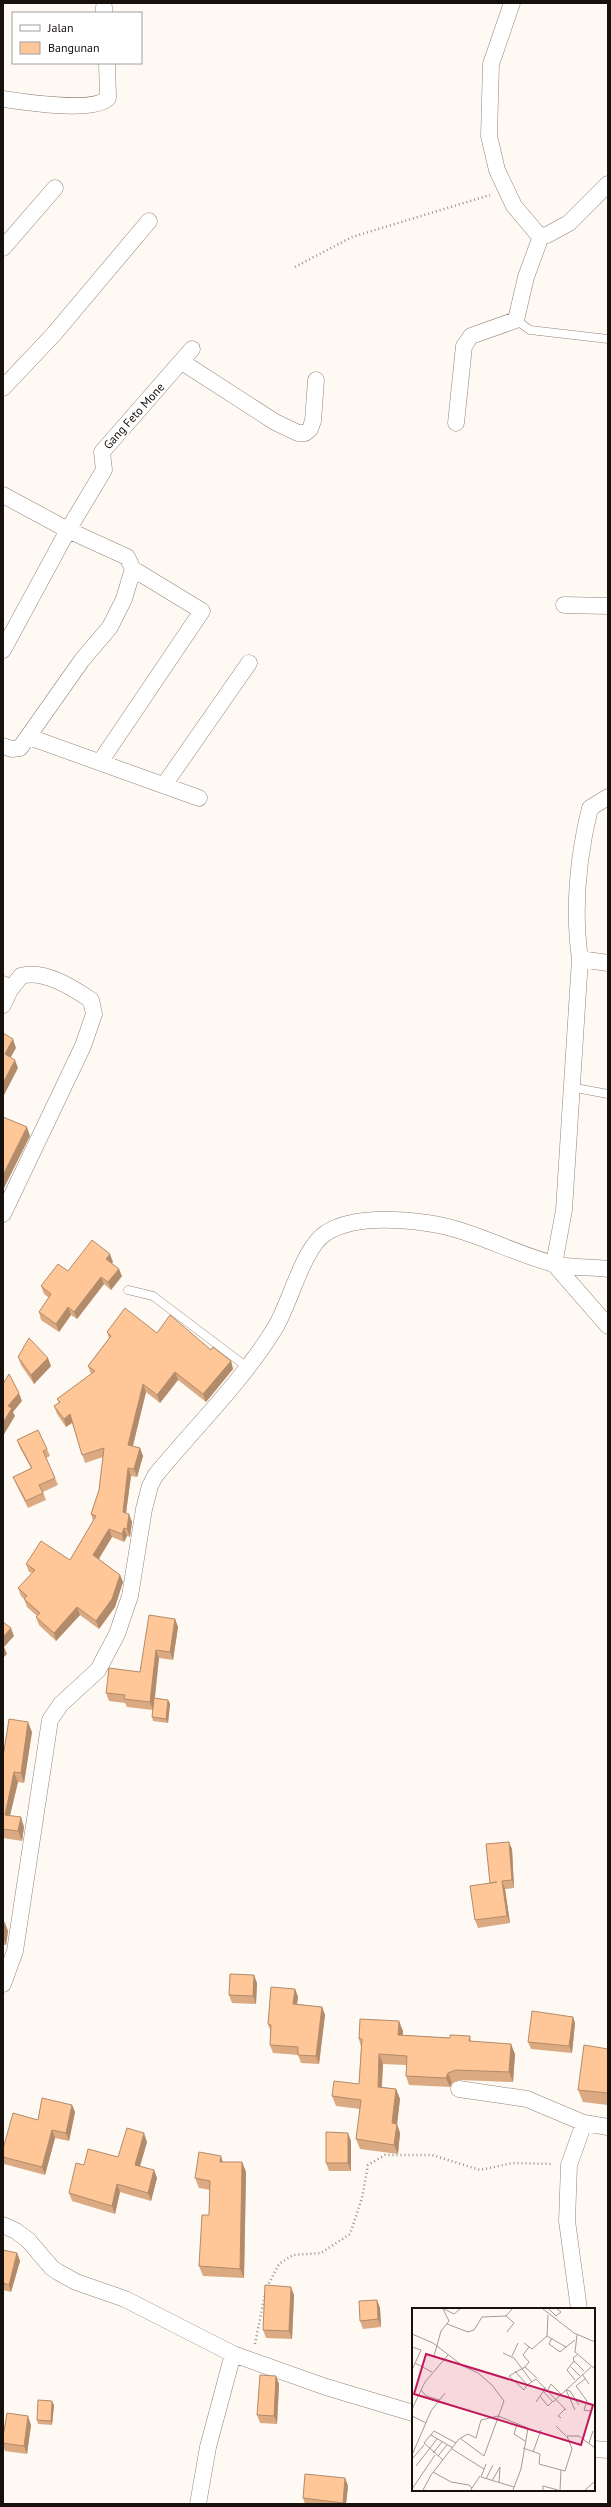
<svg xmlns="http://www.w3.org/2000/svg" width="611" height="2507" viewBox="0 0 611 2507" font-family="'PT Sans',sans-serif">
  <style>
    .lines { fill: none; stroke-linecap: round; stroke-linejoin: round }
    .lane-casing { stroke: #928479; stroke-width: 9 }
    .street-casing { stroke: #928479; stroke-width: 17 }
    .path { stroke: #96908c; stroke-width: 2.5; stroke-dasharray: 1 3; stroke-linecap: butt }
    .lane { stroke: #fff; stroke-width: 8 }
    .street { stroke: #fff; stroke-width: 16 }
    .wall { fill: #dbaa83 }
    .shaded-wall { fill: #b28b6a }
    .building { fill: #ffc698; stroke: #b28b6a }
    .labels { text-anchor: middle; stroke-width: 4; stroke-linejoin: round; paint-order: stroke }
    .street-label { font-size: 12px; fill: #16110d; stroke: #fff }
    .inset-road { fill: none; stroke: #a29c98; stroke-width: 1 }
    .view { fill: #c2185b; fill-opacity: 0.15; stroke: #c2185b; stroke-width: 2 }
    .inset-edge { fill: none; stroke: #16110d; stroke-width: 2 }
  </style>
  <rect width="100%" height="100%" fill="#fff9f4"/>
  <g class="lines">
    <defs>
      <path id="lane" d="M516 320 530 330 608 339
        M570 1087 608 1094
        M128 1290 153 1296 247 1367"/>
      <path id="street" d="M512 3 491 64 489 136 497 170 514 206 536 232 541 236 547 235 569 223 608 184
        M104 7V13
        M3 99C23 102 94 113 108 98L107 63
        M3 248 55 188
        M182 362 275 422 298 433H305L310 429 313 421 316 380
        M3 388 54 334 149 221
        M456 423 464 346 471 336 516 320 526 277 541 236
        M3 495 68 530 127 557 133 569 124 599 110 627 82 660 20 748 12 749 3 746
        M564 605 608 606
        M3 650 68 530 104 470 102 452 192 349
        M29 737 199 798
        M100 762 202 611 133 569
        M164 785 249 663
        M608 797 590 808C578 857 573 909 580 959L564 1210 554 1264 608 1326
        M580 959 608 963
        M3 984 10 990 3 1005
        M3 1214 83 1046 94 1014 91 1000C73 988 44 969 21 976L10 990
        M3 1984 15 1951 50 1720 61 1704 98 1670 117 1634 130 1596 144 1509 150 1486 155 1476C195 1427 242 1382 275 1328 290 1304 303 1247 326 1233 352 1216 398 1219 427 1223 472 1229 511 1253 554 1264 571 1268 591 1267 608 1269
        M459 2089 527 2099 584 2123 608 2127
        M3 2225 16 2231 28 2240 52 2268 58 2272 76 2282 125 2299 233 2354 326 2387 413 2413
        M579 2309 567 2221 569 2165 584 2123
        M594 2449 608 2450
        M198 2504 208 2447 233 2354"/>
    </defs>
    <use href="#lane" class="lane-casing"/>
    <use href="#street" class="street-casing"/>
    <path class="path" d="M295 267 352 237 490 195
      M267 2287 279 2264 293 2255 321 2253 350 2234 362 2198 368 2165 385 2155H432L480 2170 513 2163 552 2164
      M255 2344 265 2294"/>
    <use href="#lane" class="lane"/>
    <use href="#street" class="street"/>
  </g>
  <path class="wall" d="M113 1262 112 1263 122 1276 111 1290 104 1284 77 1319 71 1315 59 1332 41 1320 39 1312 49 1298 44 1294 41 1286 68 1271Z
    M107 1332 157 1333 211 1350 231 1361 233 1369 206 1402 178 1380 160 1403 146 1392 133 1446 140 1448 143 1456 137 1477 131 1476 126 1513 132 1522 130 1537 127 1536 124 1542 112 1537 99 1559 120 1575 123 1582 115 1607 99 1629 80 1615 56 1641 39 1625 36 1617 37 1616 27 1607 24 1599 21 1596 18 1588 32 1573 29 1572 26 1564 70 1560 93 1521 91 1514 99 1490 103 1457 85 1463 72 1423 66 1427 57 1414 54 1406 59 1403 57 1399 91 1374 88 1366 109 1338Z
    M18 1357 51 1366 34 1384 21 1365Z
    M17 1440 47 1449 50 1456 46 1458 55 1478 58 1485 43 1492 46 1500 28 1508 16 1484 13 1477 31 1468 20 1448Z
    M175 1619 178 1627 173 1660 159 1658 155 1699 168 1700 170 1704 168 1723 153 1721 152 1717 153 1710 127 1707 125 1703 109 1701 106 1693 140 1672Z
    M32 1732 24 1783 18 1782 10 1815 24 1827 22 1841 3 1838V1757Z
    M512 1849 514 1888 505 1889 510 1923 478 1928 475 1920 490 1883Z
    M3 1922 8 1931 6 1945H3Z
    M257 1983 256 2004 232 2003 229 1995Z
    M295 1989 298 1997 297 2004 322 2007 325 2015 319 2064 301 2063 298 2055 273 2053 270 2045 271 2032 268 2024Z
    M573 2017 575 2023 572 2053 531 2049 528 2042Z
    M403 2031 402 2035 450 2038 470 2036 471 2041 515 2054 513 2082 460 2080 452 2083 450 2087 409 2085 406 2076V2065L383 2064 382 2087 396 2089 400 2099 397 2124 400 2133 398 2154 360 2149 356 2139 360 2109 336 2106 332 2096 359 2084 361 2047 359 2039Z
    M608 2049V2105L583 2102 578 2090Z
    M72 2105 75 2112 69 2141 55 2138 45 2175 4 2164 3 2161V2149L38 2120Z
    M351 2141V2171H329L326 2163Z
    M147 2142 140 2166 154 2170 157 2178 151 2201 120 2192 115 2214 72 2201 69 2193 84 2165 118 2157Z
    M223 2162H242L246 2172 244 2278 203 2276 199 2266 209 2215 210 2190 199 2188 195 2178Z
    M3 2250 17 2253 20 2261 11 2292 3 2290Z
    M294 2295 292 2339 266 2338 263 2330Z
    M377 2300 380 2308 381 2327 363 2329 360 2321Z
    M276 2376 279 2384 277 2424 260 2423 257 2415Z
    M54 2405 52 2425 38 2424 37 2420Z
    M31 2425 27 2454 5 2451 3 2445V2437Z
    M345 2478 348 2486 346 2504H305L303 2498Z"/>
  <path class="shaded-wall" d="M13 1039 16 1048 8 1062 5 1054Z
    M15 1060 18 1068 3 1097V1083Z
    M27 1127 30 1136 3 1190V1175Z
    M110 1254 113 1262 109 1266 106 1259Z
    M119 1269 122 1276 111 1290 108 1282Z
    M101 1277 104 1284 77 1319 74 1312Z
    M68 1307 71 1315 59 1332 56 1324Z
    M48 1358 51 1366 34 1384 31 1375Z
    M231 1361 233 1369 206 1402 203 1394Z
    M175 1372 178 1380 160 1403 157 1395Z
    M143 1384 146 1392 131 1453 128 1445Z
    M19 1393 22 1401 13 1412 15 1416 3 1436V1423L8 1406Z
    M70 1414 73 1422 66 1427 64 1419Z
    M140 1448 143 1456 137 1477 134 1469Z
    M128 1468 131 1476 125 1520 123 1512Z
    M129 1514 132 1522 130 1537 127 1529Z
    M124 1528 127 1536 124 1542 122 1534Z
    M109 1529 112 1537 96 1563 93 1555Z
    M120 1575 123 1582 115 1607 99 1629 96 1621Z
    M77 1607 80 1615 56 1641 54 1633Z
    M175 1619 178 1627 173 1660 170 1652Z
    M11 1628 14 1636 4 1647 7 1654 3 1658V1637Z
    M156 1650 159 1658 153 1710 150 1702Z
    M168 1700 170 1704 168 1723 166 1719Z
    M28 1722 32 1732 24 1783 21 1773Z
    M14 1772 18 1782 8 1824 5 1815Z
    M21 1817 24 1827 22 1841 18 1831Z
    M509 1842 512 1849 514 1888 512 1880Z
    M502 1881 505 1889 510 1923 507 1916Z
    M5 1923 8 1931 6 1945 3 1937Z
    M254 1975 257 1983 256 2004 253 1996Z
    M295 1989 298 1997 296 2012 293 2004Z
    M322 2007 325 2015 319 2064 316 2056Z
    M573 2017 575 2023 572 2053 569 2046Z
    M399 2021 403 2031 402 2045 398 2035Z
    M511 2044 515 2054 513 2082 509 2072Z
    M379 2054 383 2064 381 2096 378 2087Z
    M448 2073 452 2083 450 2087 446 2078Z
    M396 2089 400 2099 396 2133 392 2123Z
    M72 2105 75 2112 69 2141 66 2133Z
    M397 2124 400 2133 398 2154 394 2145Z
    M52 2130 55 2138 45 2175 42 2167Z
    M144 2133 147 2142 138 2173 135 2165Z
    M348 2133 351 2141V2171L348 2163Z
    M221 2156 224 2166 220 2162Z
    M242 2162 246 2172 244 2278 240 2269Z
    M154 2170 157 2178 151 2201 148 2193Z
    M117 2184 120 2192 115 2214 112 2206Z
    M17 2253 20 2261 11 2292 9 2285Z
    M291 2287 294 2295 292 2339 289 2331Z
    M377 2300 380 2308 381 2327 378 2319Z
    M276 2376 279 2384 277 2424 274 2416Z
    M52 2401 54 2405 52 2425 51 2421Z
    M28 2416 31 2425 27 2454 24 2446Z
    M345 2478 348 2486 346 2504H343V2503Z"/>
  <path class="building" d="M3 1033 13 1039 5 1054 15 1060 3 1083Z
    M3 1117 27 1127 3 1175Z
    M92 1240 110 1254 106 1259 119 1269 108 1282 101 1277 74 1312 68 1307 56 1324 39 1312 51 1294 41 1286 58 1264 68 1271Z
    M125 1308 157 1333 170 1315 211 1350 213 1347 231 1361 203 1394 175 1372 157 1395 143 1384 128 1445 140 1448 134 1469 128 1468 123 1512 129 1514 127 1529 124 1528 122 1534 109 1529 93 1555 120 1575 112 1599 96 1621 77 1607 54 1633 36 1617 40 1613 24 1599 27 1596 18 1588 35 1570 26 1564 41 1541 70 1560 96 1516 91 1514 99 1490 104 1448 82 1455 70 1414 64 1419 54 1406 60 1402 57 1399 95 1371 88 1366 111 1336 107 1332Z
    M29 1338 48 1358 31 1375 18 1357Z
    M9 1374 19 1393 8 1406 12 1408 3 1423V1384Z
    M38 1430 47 1449 43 1451 55 1478 39 1485 43 1493 26 1501 13 1477 32 1468 17 1440Z
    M149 1615 175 1619 170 1652 156 1650 150 1702 124 1699 125 1695 106 1693 109 1668 140 1672Z
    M3 1622 11 1628 3 1637Z
    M154 1698 168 1700 166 1719 152 1717Z
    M9 1719 28 1722 21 1773 14 1772 5 1815 21 1817 18 1831 3 1829V1757Z
    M509 1842 512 1880 502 1881 507 1916 475 1920 470 1886 497 1882 490 1883 486 1844Z
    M3 1922 5 1923 3 1937Z
    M230 1974 254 1975 253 1996 229 1995Z
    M271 1987 295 1989 293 2004 322 2007 316 2056 298 2055V2047L270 2045 271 2025 268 2024Z
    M532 2011 573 2017 569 2046 528 2042Z
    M360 2019 399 2021 398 2035 450 2038V2035L470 2036 469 2041 511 2044 509 2072 456 2070 448 2073 446 2078 406 2076 407 2056 379 2054 378 2087 396 2089 392 2123 397 2124 394 2145 356 2139 361 2100 332 2096 334 2081 359 2084 362 2039H359Z
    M584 2045 608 2049V2093L578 2090Z
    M42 2098 72 2105 66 2133 52 2130 42 2167 3 2157V2149L13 2113 38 2120Z
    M127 2128 144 2133 135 2165 154 2170 148 2193 117 2184 112 2206 69 2193 76 2163 84 2165 88 2149 118 2157Z
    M326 2132 348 2133V2163H326Z
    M199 2152 221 2156 220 2162H242L240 2269 199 2266 202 2215H209L210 2181 195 2178Z
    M3 2250 17 2253 9 2285 3 2283Z
    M265 2285 291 2287 289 2331 263 2330Z
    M377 2300 378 2319 360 2321 359 2301Z
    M260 2375 276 2376 274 2416 257 2415Z
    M38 2400 52 2401 51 2421 37 2420Z
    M7 2413 28 2416 24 2446 3 2443V2437Z
    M305 2474 345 2478 343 2503 303 2498Z"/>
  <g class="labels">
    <g class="street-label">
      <text transform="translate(134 416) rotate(-48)" y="4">Gang Feto Mone</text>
    </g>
  </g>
  <g transform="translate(412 2308)">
    <rect width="183" height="183" fill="#fff9f4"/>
    <path class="inset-road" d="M32 1 42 6 48 1M131 1 162 25 183 34M137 1 144 8 149 4 145 1M94 8 102 15 95 24M35 16 56 24 62 22 70 9 94 8 100 1M0 26 21 35 51 58 66 65 80 77 92 93 72 148 49 131M165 27 163 44 183 61M135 28 154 39 163 32M135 28 136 7M140 30 137 36 148 44 154 39M112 35 120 41 135 28M0 39 9 42 0 62M91 45 102 50 120 74M22 48 29 23 37 13 31 1M100 48 106 35M162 53 172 63M3 55 20 64M113 59 117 54 111 47 117 39M159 59 168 68M103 63 115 77 124 71 154 102M170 66 177 76M173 71 164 78 175 93 172 102 178 103M163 72 155 62 162 53 161 50 165 47M115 77 112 82 97 68 113 59 125 70M133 79 131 83 141 94 179 59M9 82 14 88 28 92M136 82 139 76 149 86M154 82 163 102M154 82 158 83 167 97M128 88 136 98 140 94M124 94 131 84M0 101 13 74 36 47M0 108 14 115M149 110 146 108 153 101M105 116 102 126 113 133M144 118 154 128M19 127 41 140M177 135 181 123M111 140 128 146 127 156 153 163 160 141 155 128H167L183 140M40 141 72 161M121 144 129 122M21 145 30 134M0 147 19 103 33 85M26 148 35 137M1 150 12 137M31 152 12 135 22 123 44 135M74 156 69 169 102 179M4 158 25 131M21 164 39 174 57 177 60 180 59 182M74 171 81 157M80 173 88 159 87 175M60 180 68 168M0 181 23 147M11 182 19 167 47 131 56 126 64 130 69 112 86 108 116 120 109 161 101 182M131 182V178L146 182M148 182 149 162M173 182 183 173"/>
    <path class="view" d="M14 46 181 97 169 137 2 86Z"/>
    <rect width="183" height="183" class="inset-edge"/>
  </g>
  <rect width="611" height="2507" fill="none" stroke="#16110d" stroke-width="8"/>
  <rect x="12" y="12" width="130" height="52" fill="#ffffff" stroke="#a2a09e"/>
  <rect x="20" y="25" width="20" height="6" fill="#ffffff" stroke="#a2a09e"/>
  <text x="48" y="32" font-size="12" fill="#16110d">Jalan</text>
  <rect x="20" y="42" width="20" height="12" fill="#ffc698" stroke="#a2a09e"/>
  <text x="48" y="52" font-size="12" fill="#16110d">Bangunan</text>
</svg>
